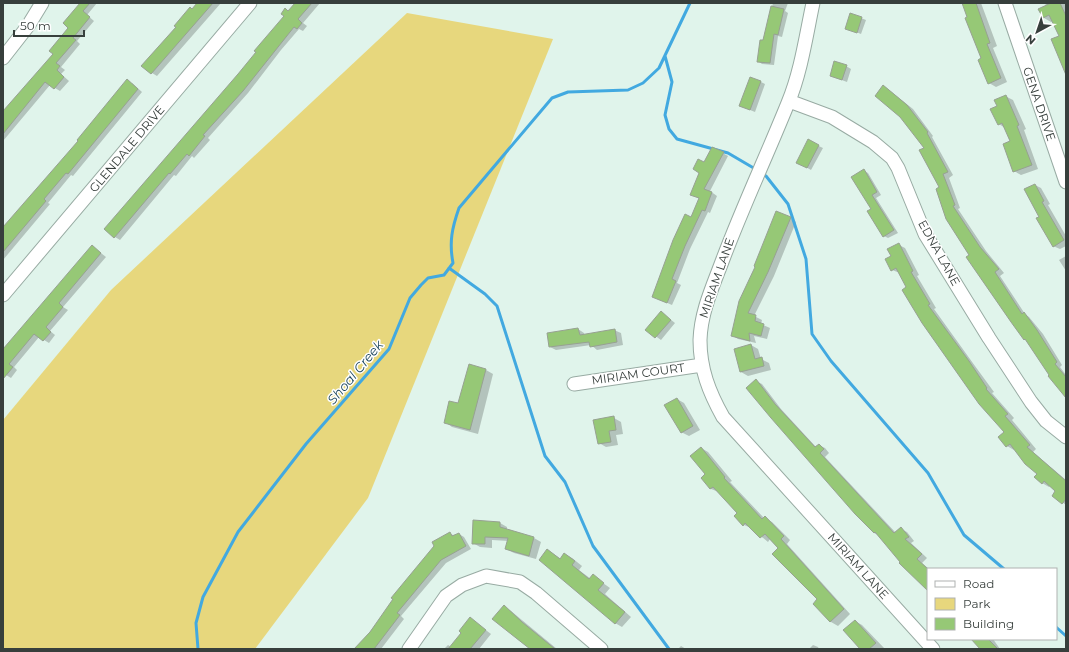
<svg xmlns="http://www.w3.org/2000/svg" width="1069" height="652" viewBox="0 0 1069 652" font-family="Montserrat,sans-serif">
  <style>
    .green { fill: #e7d77d }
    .shadow { fill: #0003 }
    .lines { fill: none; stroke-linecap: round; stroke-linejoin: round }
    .stream { stroke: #42a9e0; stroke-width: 3 }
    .building { fill: #96c876; stroke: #97a192 }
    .minor-casing { stroke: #98aba3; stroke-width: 15 }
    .minor { stroke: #fff; stroke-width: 13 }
    .labels { text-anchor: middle; stroke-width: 3; stroke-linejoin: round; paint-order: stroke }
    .street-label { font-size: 12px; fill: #373f3c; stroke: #fff }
    .water-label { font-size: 13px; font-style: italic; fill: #1c465d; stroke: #fff }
  </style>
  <rect width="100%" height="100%" fill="#e0f4eb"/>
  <path class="green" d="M407 13 553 39 368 498 255 649H3V420L111 290Z"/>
  <path class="shadow" d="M81 3H97L87 15 94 21 77 41 80 44 61 67 65 70 61 74 69 81 60 91 50 85 3 141V112L54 54Z
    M198 3H221L157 76 152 73 143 66Z
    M296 3H320L303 23 307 26 303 31 299 29 281 50 248 93 208 138 210 140 194 158 192 156 176 176 174 175 120 240 115 237 286 16V9L289 12Z
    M773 3H788L785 11 788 13 782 37 778 36 774 65 762 64 758 61Z
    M963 3H981L997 46 993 48 1007 82 996 87 989 83Z
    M1045 3H1065L1066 6V74L1061 37 1053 21 1051 22 1044 18 1040 9 1046 6Z
    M861 18 866 20 861 34 846 28Z
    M846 66 851 69 847 82 831 76Z
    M761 82 765 84 755 112 740 106Z
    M132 83 142 92 73 176 71 175 48 203 50 204 3 260V229Z
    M884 86 913 109 933 136 932 137 953 175 949 178 960 208 958 209 986 251 1004 273 1000 276 1025 314 1029 317 1043 334 1062 365 1060 367 1066 375V397L1028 341 1025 339 970 255 925 148 901 116Z
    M1005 96 1013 100 1026 129 1024 130 1038 169 1021 175 1014 171 1012 142 1005 128 999 124 998 106Z
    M808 141 823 148 811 170 797 162Z
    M713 148 728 156 710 191 717 196 710 213 708 212 690 249 677 283 681 285 672 305 658 299 700 199 691 194Z
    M864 171 868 173 881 195 876 198 898 233 888 238 884 236 872 209Z
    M1035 185 1041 188 1050 204 1048 205 1066 236V246L1060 249 1053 246 1040 217Z
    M790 218 796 222 774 276 754 316 762 320 761 324 770 328 767 339 754 336 756 343 738 339 732 335Z
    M899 245 905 248 919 275 917 276 936 308 934 309 975 366 994 392 992 393 1014 418 1012 420 1036 449 1033 452 1066 480V505L1053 495 1056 491 1050 486 1049 487 1042 483 1038 474 1015 449 1014 450 1007 446 999 437 1005 432 907 288 900 273 892 270V256Z
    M92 246 106 257 63 307 68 310 50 331 55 335 49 343 39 337 14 367 17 370 11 378 6 375 3 378V352Z
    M1066 256V271L1059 260Z
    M661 312 675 323 661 340 647 330Z
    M578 329 584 333 585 336 614 330 621 333 623 345 597 350 591 345 556 350 550 347Z
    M751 345 758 349 761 359 769 363 771 370 748 376 741 372Z
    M486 370 493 374 478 434 452 427 445 422Z
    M756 381 762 384 781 409 816 447 819 445 825 448 829 453 825 457 896 533 901 529 907 532 914 541 911 543 927 558 922 563 929 569 928 591 901 562 880 536 874 533Z
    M677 399 684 403 700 430 689 436 681 432Z
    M614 418 621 422 623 434 616 435 618 445 606 447 599 443Z
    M701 448 708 452 732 481 730 482 764 518 772 522 790 540 787 544 850 614 838 626 831 622 814 604 819 599 779 548 770 539 768 542 751 528 744 525 738 513 719 492 711 489 702 478 706 475Z
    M474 522 500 523 507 527V531L534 538 541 542 536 559 514 553 506 549 509 541 492 540V548L480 547 473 543Z
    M449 533 455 536 459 534 464 537 471 549 446 563 401 616 404 619 381 649H356Z
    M548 550 561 559 565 554 572 558 582 566 579 570 591 579 593 576 610 588 605 594 631 617 622 627 615 623Z
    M504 607 511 611 557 649H532Z
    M470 618 491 634 479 649H444L448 645 451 647 463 633Z
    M855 621 862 625 885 649H861Z
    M972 639H993L1000 649H981Z
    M813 645 818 647 819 649H809Z
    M681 646 686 649H678Z"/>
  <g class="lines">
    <path class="stream" d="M665 56 672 82 665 115 669 129 677 139 728 153 757 170
      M761 173 766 176 788 204 806 259 812 334 831 361 928 473 964 535 1004 569
      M449 268 485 294 497 306 545 456 565 482 593 546 669 649
      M1056 627 1066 636
      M198 649 196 623 203 597 238 532 306 444 389 349 410 298 421 285 428 278 444 275 453 263C449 242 452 228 459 208L552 98 568 92 628 90 643 83 659 68 690 3"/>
  </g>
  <path class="building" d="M80 3H90L83 11 90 17 73 38 76 40 56 63 60 66 57 70 64 77 54 89 45 82 3 134V111L53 54 49 51 68 28 63 23Z
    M197 3H213L151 74 141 66 176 27 174 26 190 7 192 9Z
    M295 3H312L298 19 302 23 297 29 294 27 243 91 203 135 205 136 189 156 187 154 170 174 169 173 114 238 104 229 238 74 256 52 254 51 284 16 281 14 285 8 288 11Z
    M962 3H976L990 43 987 44 1001 78 988 84 978 60 981 58 965 18 967 17Z
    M1051 3H1060L1066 16V75L1051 39 1059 36 1049 15 1043 18 1038 9Z
    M771 6 784 9 778 35 774 34 770 63 757 62 760 40H763Z
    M850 13 862 17 857 33 845 29Z
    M834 61 847 65 842 80 830 76Z
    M750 77 761 81 750 110 739 106Z
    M127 79 138 89 68 174 66 173 44 199 46 201 3 252V227L78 141 77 140Z
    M883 85 907 105 928 132 927 133 948 172 943 174 955 205 953 206 980 247 999 269 995 272 1022 314 1024 312 1037 330 1057 362 1055 364 1066 377V398L1048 376 1049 375 1025 339 1024 340 1011 322 966 257 969 255 946 219 936 189 939 187 919 150 924 148 900 117 875 96Z
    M1006 95 1019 125 1017 126 1032 165 1013 172 1003 144 1010 141 1002 123 998 125 990 109 997 106 994 100Z
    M808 139 819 145 807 168 796 163Z
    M712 147 724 152 704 189 712 192 705 211 702 210 685 246 672 279 676 281 667 303 652 297 673 240 685 214 691 217 699 198 690 195 699 173 693 169 698 159 704 162Z
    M864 169 877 192 872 195 894 230 883 237 867 211 871 209 851 177Z
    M1035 184 1044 201 1042 202 1064 240 1053 247 1036 218 1039 217 1024 189Z
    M776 211 791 217 768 272 748 313 756 315 755 321 764 324 761 336 749 333 750 341 731 336 739 301 755 267 754 266Z
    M899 243 913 271 911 272 930 304 928 305 969 361 987 388 986 389 1008 414 1005 416 1030 445 1027 447 1066 481V499L1062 504 1052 496 1055 491 1044 481 1042 484 1034 477 1037 474 1025 464 1010 444 1006 447 998 437 1004 432 979 404 922 323 902 290 906 287 896 268 891 271 885 259 891 256 887 249Z
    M92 245 101 253 59 303 63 307 46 327 51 332 43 341 34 334 9 364 13 367 3 379V349Z
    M661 311 671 320 655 338 645 330Z
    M578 328 580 335 615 329 617 342 590 347 589 342 549 347 547 333Z
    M751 344 755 359 762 357 764 366 740 372 734 349Z
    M469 364 486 369 470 430 444 423 449 401 458 403Z
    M756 379 775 404 815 447 819 444 824 449 820 453 894 533 901 527 909 537 905 539 922 554 917 559 928 569V591L899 563 900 562 875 532 874 533 855 514 771 418 746 388Z
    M677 398 693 426 681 433 664 405Z
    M614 416 616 430 609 431 611 442 598 444 593 420Z
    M701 447 725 477 724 478 762 519 765 516 784 536 781 539 844 609 830 622 813 604 817 599 772 554 778 548 765 534 760 538 745 523 743 526 734 516 737 513 713 487 710 489 701 478 705 474 690 456Z
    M473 520 500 522V527L534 537 529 556 505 549 508 538 485 537V544H472Z
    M450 532 452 536 459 533 466 546 441 560 397 613 400 615 374 649H354L370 632 393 599 391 598 434 546 432 542Z
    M547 549 560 559 564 553 575 561 572 565 589 579 593 574 604 583 598 590 625 612 615 624 539 560Z
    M504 605 522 622 555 649H530L492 619Z
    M470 617 486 630 470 649H448L461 633 459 631Z
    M855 620 876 643 869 649H860L843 630Z
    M971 639H988L998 649H980Z"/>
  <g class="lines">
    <defs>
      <path id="minor" d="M813 3C806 36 801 72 788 103 767 155 743 206 723 259 713 286 701 311 700 340 700 369 709 392 723 417L933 649
        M1005 3 1066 182
        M3 58 28 26 42 3
        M789 101 832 117 873 142 892 158 898 168 925 234 989 338 1031 402 1046 421 1066 437
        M3 295 250 3
        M574 384 702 365
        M409 649 446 596 462 585 486 576 520 582 536 593 601 649"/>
    </defs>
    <use href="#minor" class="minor-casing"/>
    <use href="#minor" class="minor"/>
  </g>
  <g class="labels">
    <g class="street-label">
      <text transform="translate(1039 104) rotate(71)" y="4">GENA DRIVE</text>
      <text transform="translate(127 149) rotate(-50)" y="4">GLENDALE DRIVE</text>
      <text transform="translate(939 253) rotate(61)" y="4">EDNA LANE</text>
      <text transform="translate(717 278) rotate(-71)" y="4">MIRIAM LANE</text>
      <text transform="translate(638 374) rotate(-8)" y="4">MIRIAM COURT</text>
      <text transform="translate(858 566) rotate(48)" y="4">MIRIAM LANE</text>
    </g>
    <g class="water-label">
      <text transform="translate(355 372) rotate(-50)" y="5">Shoal Creek</text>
    </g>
  </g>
  <rect width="1069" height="652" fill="none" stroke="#373f3c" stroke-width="8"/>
  <rect x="927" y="568" width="130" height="72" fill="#ffffff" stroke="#afb2b1"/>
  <rect x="935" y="581" width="20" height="6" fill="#ffffff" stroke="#afb2b1"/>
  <text x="963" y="588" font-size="12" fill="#373f3c">Road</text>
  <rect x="935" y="598" width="20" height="12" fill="#e7d77d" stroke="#afb2b1"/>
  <text x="963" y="608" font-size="12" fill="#373f3c">Park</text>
  <rect x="935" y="618" width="20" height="12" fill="#96c876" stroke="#afb2b1"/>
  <text x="963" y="628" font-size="12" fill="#373f3c">Building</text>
  <g transform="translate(1037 32) rotate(220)" stroke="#ffffff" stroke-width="3" paint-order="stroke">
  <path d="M0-3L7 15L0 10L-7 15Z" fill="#373f3c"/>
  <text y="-6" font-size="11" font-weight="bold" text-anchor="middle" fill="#373f3c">N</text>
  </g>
  <path d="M14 30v6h70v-6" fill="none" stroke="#373f3c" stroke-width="2"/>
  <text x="20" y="30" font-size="12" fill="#373f3c" stroke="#ffffff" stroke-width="3" paint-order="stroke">50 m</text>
</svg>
